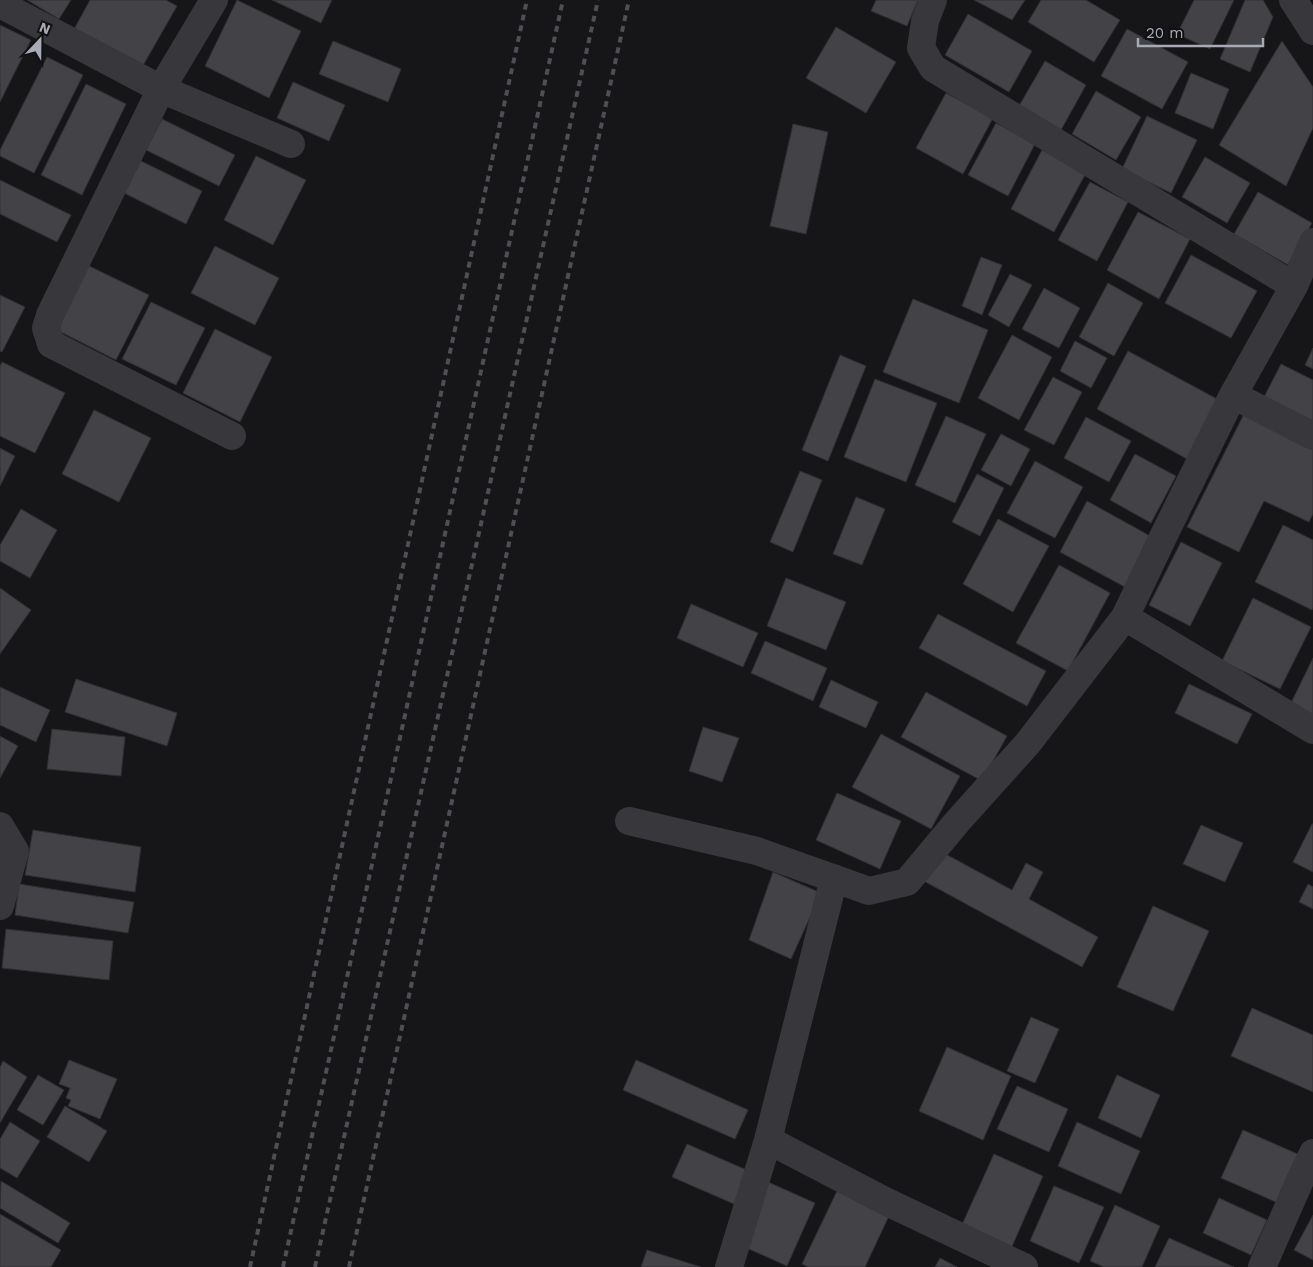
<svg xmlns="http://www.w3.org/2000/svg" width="1313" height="1267" viewBox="0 0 1313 1267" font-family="'Work Sans',sans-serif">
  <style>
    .building { fill: #424247; stroke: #302f33 }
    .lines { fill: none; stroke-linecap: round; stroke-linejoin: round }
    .minor { stroke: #37373c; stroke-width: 28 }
    .rail { stroke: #4e4e55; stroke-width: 4; stroke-dasharray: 6 5; stroke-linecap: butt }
  </style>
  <rect width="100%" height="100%" fill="#161517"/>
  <path class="building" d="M27 0H71L59 19Z
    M90 0H166L177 6 141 69 73 31Z
    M237 0 301 31 269 98 205 66Z
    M272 0H332L321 23Z
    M876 0H918L907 26 871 11Z
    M974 0H1025L1012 20Z
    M1041 0H1086L1120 20 1094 62 1028 22Z
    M1194 0H1234L1210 49 1177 34Z
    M1245 0H1263L1273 17 1250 72 1220 59Z
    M968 14 1032 51 1009 92 945 55Z
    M0 25 31 40 0 102Z
    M836 27 896 62 866 113 806 78Z
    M1127 29 1188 62 1162 109 1101 76Z
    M333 41 401 69 388 102 319 74Z
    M1282 41 1313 87V128L1286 186 1219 145Z
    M47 57 83 75 34 173 0 156V150Z
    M1045 61 1086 85 1061 130 1019 106Z
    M1191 73 1229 89 1213 129 1175 113Z
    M293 82 345 105 329 141 277 118Z
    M86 84 126 104 82 195 41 175Z
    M1096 91 1141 117 1116 160 1072 134Z
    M946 93 993 118 963 174 916 148Z
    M1147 116 1197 140 1171 193 1122 169Z
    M162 119 235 155 219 186 146 150Z
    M996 123 1035 144 1008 196 968 175Z
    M793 124 828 132 806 234 770 226Z
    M1042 150 1086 173 1054 232 1011 209Z
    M256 156 306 180 273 245 224 220Z
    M1205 157 1250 183 1227 223 1182 197Z
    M135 158 202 191 186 224 118 190Z
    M0 180 71 215 57 242 0 214Z
    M1090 182 1128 202 1097 261 1058 240Z
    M1258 192 1312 223 1288 265 1234 234Z
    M1138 212 1190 239 1159 299 1107 270Z
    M215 246 279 278 255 325 191 293Z
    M1191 255 1257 291 1231 338 1165 303Z
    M981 257 1002 265 982 315 962 306Z
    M87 265 149 295 116 360 55 329Z
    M1010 274 1032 285 1009 327 988 315Z
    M1108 283 1143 303 1114 356 1079 337Z
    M1044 288 1080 308 1059 348 1022 329Z
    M0 295 25 307 2 352 0 351Z
    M913 299 988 330 959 403 883 372Z
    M151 302 205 328 176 385 122 359Z
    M215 329 272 357 240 422 183 393Z
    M1012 335 1052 357 1019 420 978 398Z
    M1075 341 1107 358 1091 388 1060 371Z
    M1313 348V369L1305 365Z
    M1128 351 1219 400 1187 459 1097 409Z
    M840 355 866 366 828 461 802 450Z
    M2 362 65 393 35 453 0 436V366Z
    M1281 364 1313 380V424L1263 399Z
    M1053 377 1082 392 1054 445 1024 430Z
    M875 379 937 403 906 482 844 457Z
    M94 410 151 438 119 502 62 474Z
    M1245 412 1313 446V514L1309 522 1264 501 1239 552 1187 527Z
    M946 416 986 434 955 503 915 485Z
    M1086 417 1131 441 1109 482 1064 458Z
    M1001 434 1030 449 1011 486 981 470Z
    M0 448 15 456 0 486Z
    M1135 454 1176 476 1151 523 1110 500Z
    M1035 461 1083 487 1055 538 1007 513Z
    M800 471 822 480 793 552 770 542Z
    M977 474 1004 488 980 536 952 522Z
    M856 497 885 509 862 565 833 554Z
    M1087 501 1152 537 1125 587 1060 552Z
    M21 509 57 530 30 578 0 561V545Z
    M998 519 1049 546 1013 612 963 584Z
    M1283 525 1313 540V608L1312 610 1255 582Z
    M1181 542 1222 563 1190 626 1149 605Z
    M1059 565 1110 593 1068 671 1016 643Z
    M786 578 846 602 826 650 767 626Z
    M0 588 31 610 0 654Z
    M1253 598 1311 627 1280 689 1222 661Z
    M691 604 758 633 743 667 677 638Z
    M938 614 1046 671 1027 706 919 648Z
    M765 641 827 668 813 701 751 673Z
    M1313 658V720L1288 709Z
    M76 679 177 713 167 746 65 712Z
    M831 680 878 702 866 728 819 707Z
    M1189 684 1252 714 1237 744 1175 713Z
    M0 687 50 710 36 742 0 725Z
    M926 692 1007 736 982 781 901 737Z
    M703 727 739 738 722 782 689 771Z
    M52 729 125 737 121 776 47 769Z
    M881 734 960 776 931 829 852 787Z
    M0 736 18 746 0 778Z
    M837 793 901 821 880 869 816 840Z
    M1312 824H1313V872L1293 862Z
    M1201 825 1243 843 1225 882 1183 864Z
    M33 830 141 847 135 892 25 875Z
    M938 850 1012 890 1026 863 1043 872 1029 899 1098 937 1082 967 922 880Z
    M773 872 821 893 791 959 749 940Z
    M19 884 134 902 128 933 15 915Z
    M1308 884 1313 887V909L1299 902Z
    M1153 906 1209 931 1173 1011 1117 987Z
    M6 929 113 941 109 980 2 968Z
    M1252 1008 1313 1035V1092L1231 1056Z
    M1031 1017 1059 1029 1035 1083 1007 1071Z
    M947 1047 1011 1076 983 1140 919 1111Z
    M69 1060 117 1079 100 1119 68 1106 71 1100 66 1098 70 1088 59 1084Z
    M636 1060 748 1110 735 1139 623 1090Z
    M3 1061 27 1077 0 1123V1067Z
    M38 1075 64 1090 43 1125 17 1110Z
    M1117 1075 1160 1095 1141 1138 1098 1118Z
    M1017 1086 1068 1109 1049 1152 997 1129Z
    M65 1106 107 1131 89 1162 47 1137Z
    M10 1122 40 1141 17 1178 0 1168V1139Z
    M1077 1122 1140 1151 1121 1194 1058 1166Z
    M1243 1130 1300 1155 1278 1203 1221 1178Z
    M687 1144 749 1171 734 1204 672 1177Z
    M994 1154 1043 1176 1010 1251 960 1229Z
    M1 1181 70 1223 58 1243 0 1208Z
    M768 1182 815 1203 787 1266 740 1245Z
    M1054 1186 1104 1207 1079 1263 1030 1241Z
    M837 1191 889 1216 865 1267H808L802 1264Z
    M1219 1198 1267 1220 1251 1255 1203 1233Z
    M1115 1205 1160 1226 1142 1267H1104L1090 1261Z
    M0 1214 61 1250 51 1267H0Z
    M1313 1215V1260L1294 1250Z
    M1169 1238 1234 1267H1155Z
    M647 1250 701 1267H641Z
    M940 1258 957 1267H935Z"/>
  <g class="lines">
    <path class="minor" d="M214 0 161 89 50 315 46 328 51 344 232 436
      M933 0 925 21 921 48 933 68 1294 286
      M1293 0 1313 31
      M0 4 161 89 291 144
      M1233 395 1313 436
      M1125 617 1313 730
      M629 821 757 851 869 891 907 882 957 822 1028 743 1125 617 1164 535 1233 395 1294 286 1313 242
      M0 826 15 851 0 906
      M768 1140 885 1201 1024 1267
      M729 1267 768 1140 834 878
      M1262 1267 1302 1176 1313 1153"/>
    <path class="rail" d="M250 1267 527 0
      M283 1267 563 0
      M315 1267 598 0
      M349 1267 629 0"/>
  </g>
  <g transform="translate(40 40) rotate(22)" stroke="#111012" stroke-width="4" paint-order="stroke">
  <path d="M0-4L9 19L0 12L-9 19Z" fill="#a8aab6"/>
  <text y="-8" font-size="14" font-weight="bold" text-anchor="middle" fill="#a8aab6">N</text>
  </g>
  <path d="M1138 38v8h125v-8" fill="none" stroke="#a8aab6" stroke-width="2.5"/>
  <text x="1146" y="38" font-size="15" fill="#a8aab6" stroke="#111012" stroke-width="4" paint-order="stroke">20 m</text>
</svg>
